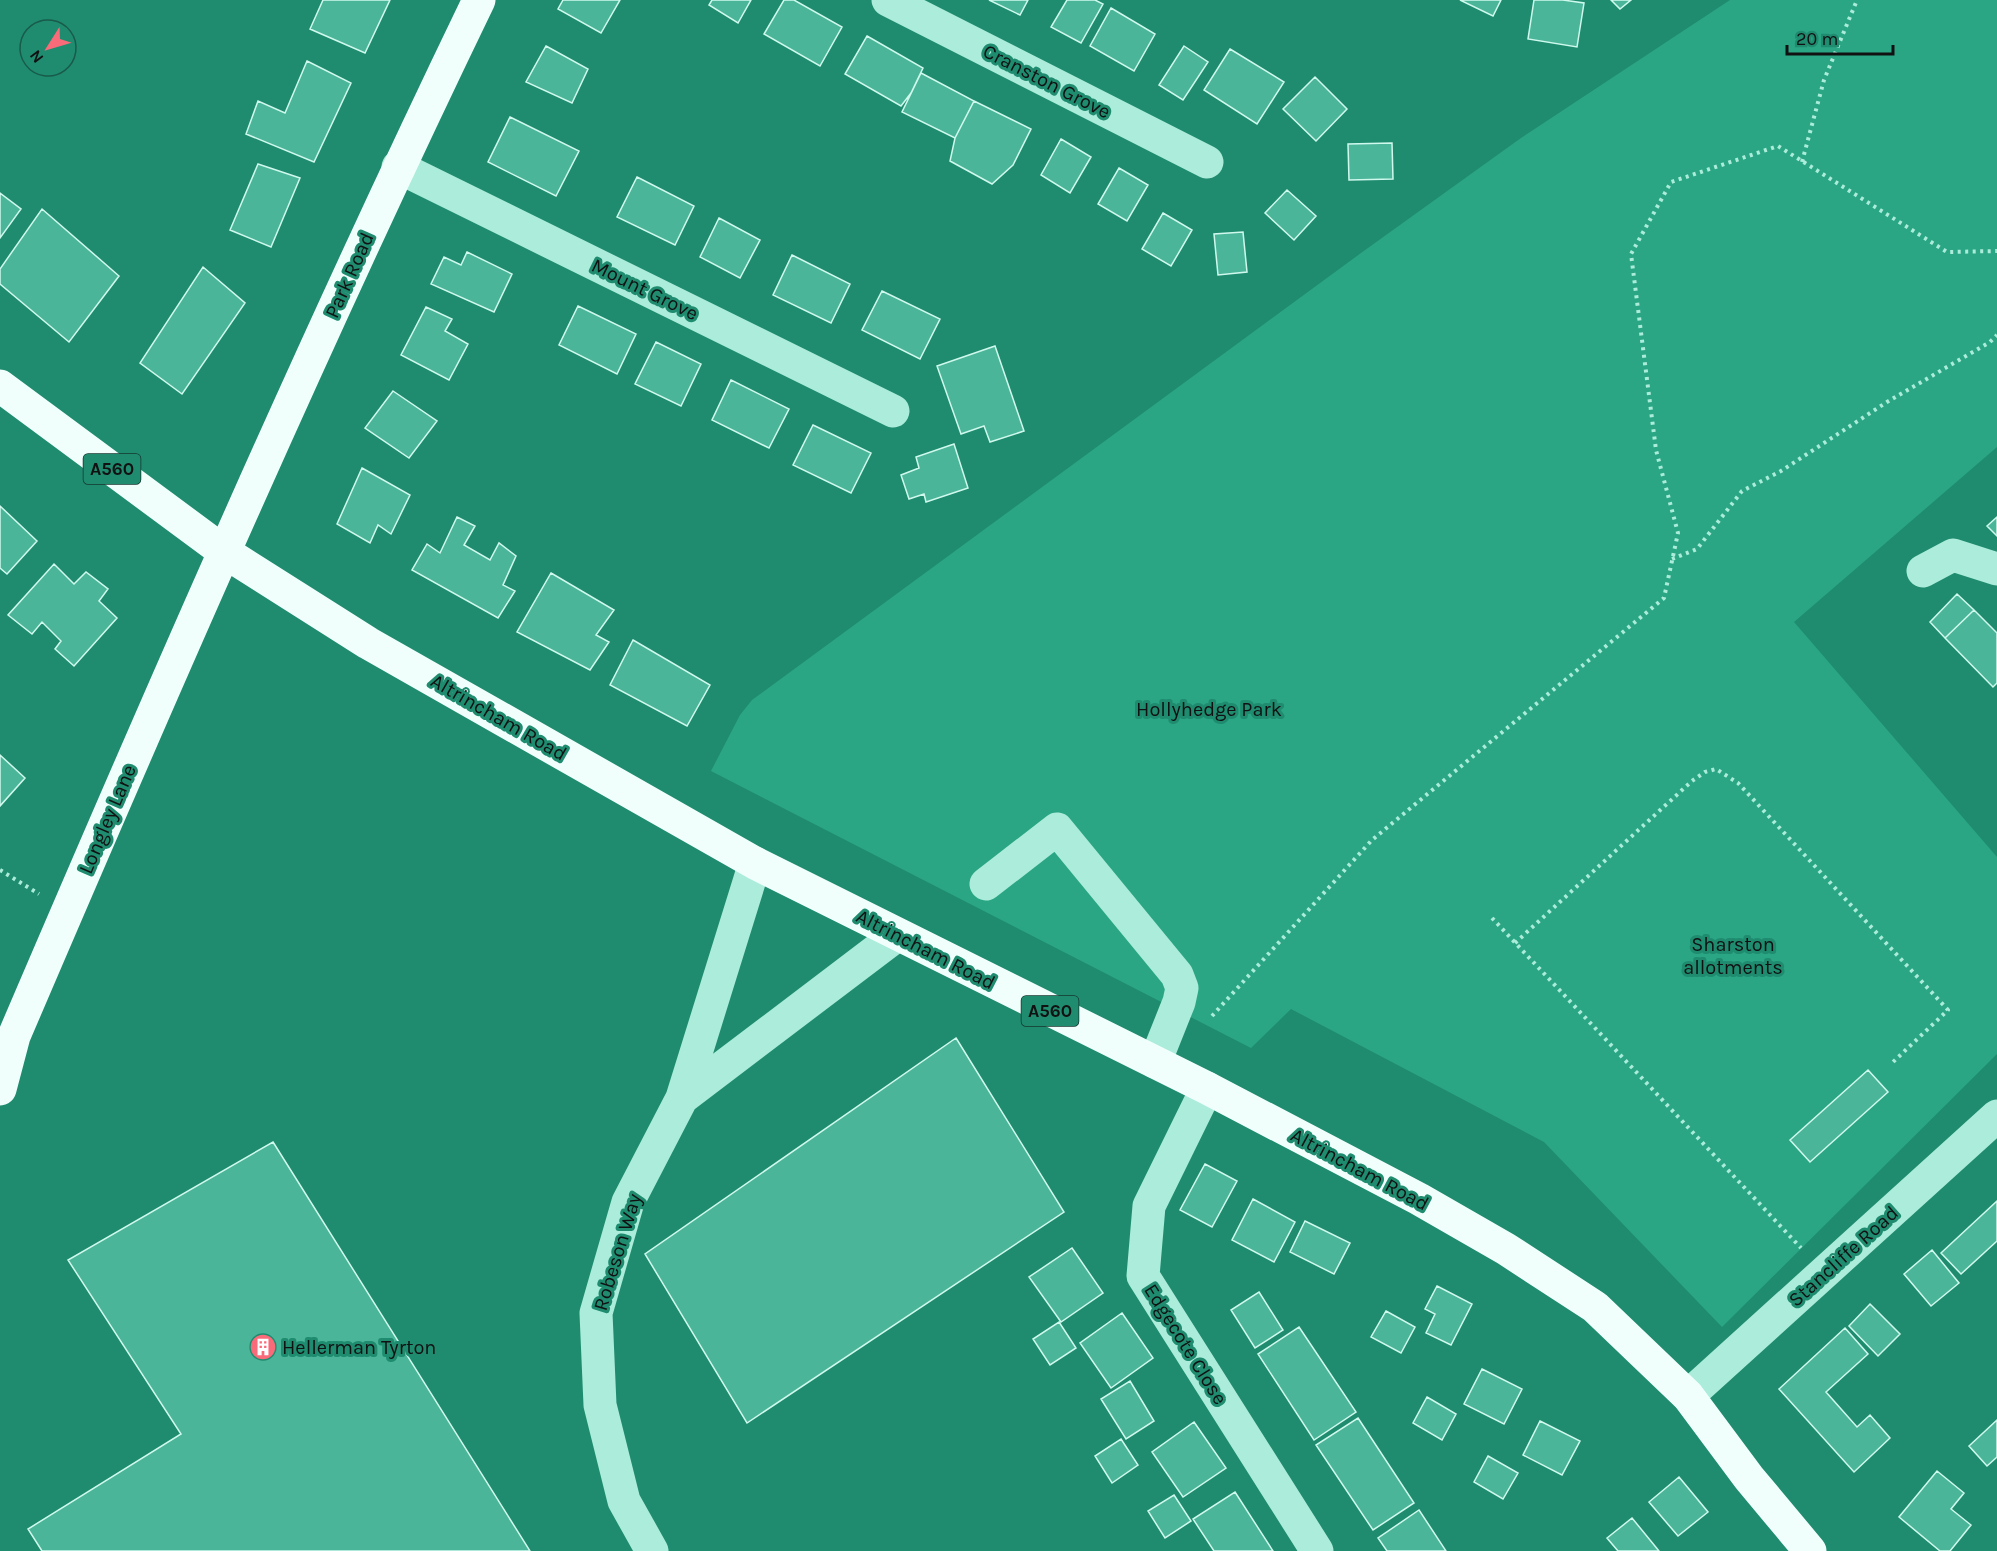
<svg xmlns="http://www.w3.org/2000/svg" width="1997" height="1551" viewBox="0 0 1997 1551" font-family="Karla,sans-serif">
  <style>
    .green { fill: #2ba685 }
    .building { fill: #4bb599; stroke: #d0f9ee; stroke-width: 1.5 }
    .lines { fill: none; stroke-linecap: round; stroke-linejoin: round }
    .path { stroke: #abecda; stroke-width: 4; stroke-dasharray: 3 4.5; stroke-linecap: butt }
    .minor { stroke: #abecda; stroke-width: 33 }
    .major { stroke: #f1fffc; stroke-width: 33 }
    .labels { text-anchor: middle; stroke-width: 6; stroke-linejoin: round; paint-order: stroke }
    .shield { fill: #1f8c70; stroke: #15362e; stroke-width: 1.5 }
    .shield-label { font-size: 18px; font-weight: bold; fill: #111 }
    .street-label { font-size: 20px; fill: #111; stroke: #1f8c70 }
    .park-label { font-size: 20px; fill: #111; stroke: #1f8c70 }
    .poi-label { font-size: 20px; fill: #111; stroke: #1f8c70; text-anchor: start }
  </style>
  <rect width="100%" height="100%" fill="#1f8c70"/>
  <path class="green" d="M1730 0H1997V447L1794 622 1997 857V1054L1722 1327 1544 1142 1291 1009 1251 1048 711 771 740 715 752 700 1361 253 1521 138Z"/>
  <path class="building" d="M323 0H390L365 53 310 29Z
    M563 0H620L601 33 558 9Z
    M712 0H751L738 23 709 5Z
    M784 0H794L842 27 820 66 764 34Z
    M989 0H1028L1020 15Z
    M1067 0H1095L1103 4 1081 43 1051 27Z
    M1460 0H1501L1493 16Z
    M1534 0H1563L1584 3 1577 47 1528 39Z
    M1611 0H1631L1620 9Z
    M1111 8 1155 34 1134 71 1090 46Z
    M867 36 923 68 911 93 901 106 845 74Z
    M546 46 588 69 572 103 526 82Z
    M1184 46 1208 62 1183 100 1159 85Z
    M1230 49 1284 82 1257 124 1204 90Z
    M307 61 351 83 314 162 246 134 258 101 285 113Z
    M921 73 974 101 955 138 902 112Z
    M1315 77 1347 109 1316 141 1283 109Z
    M974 101 1031 129 1013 165 992 184 950 161 955 138Z
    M510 117 579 151 556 196 488 162Z
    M1061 139 1091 157 1070 193 1041 175Z
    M1392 143 1393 179 1349 180 1348 144Z
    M258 164 300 178 271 247 230 230Z
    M1119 168 1148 185 1127 221 1098 204Z
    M637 177 694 206 675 245 617 217Z
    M1287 190 1316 216 1294 240 1265 213Z
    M0 193 21 209 0 238Z
    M42 209 119 276 69 342 0 284V269Z
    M1163 213 1192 230 1171 266 1142 249Z
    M719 218 760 240 740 278 700 257Z
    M1243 232 1247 272 1218 275 1214 234Z
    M467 252 512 274 494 312 431 284 444 257 461 265Z
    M792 255 850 284 831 323 773 295Z
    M203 267 245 303 182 394 140 363Z
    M882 291 940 319 920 359 862 330Z
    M578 306 636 334 617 374 559 345Z
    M426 307 452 319 445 331 468 344 449 380 401 355Z
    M656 342 701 364 681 406 635 384Z
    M995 346 1024 431 990 442 984 426 961 434 937 366Z
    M731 380 789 409 769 448 712 420Z
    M393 391 437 421 409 458 365 428Z
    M813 425 871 453 851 493 793 465Z
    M954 444 968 488 926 502 924 494 909 499 901 475 919 468 916 457Z
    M362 468 410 495 391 534 378 525 370 543 337 524Z
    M0 506 37 541 7 574 0 568Z
    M457 517 475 526 464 545 490 560 499 543 516 556 503 585 515 591 498 618 412 570 427 544 440 553Z
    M1997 517V536L1987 526Z
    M54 564 74 584 86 572 108 589 99 601 117 618 74 666 55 649 61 641 42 622 32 634 8 615Z
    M551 573 614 610 596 635 609 642 590 670 517 632Z
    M1957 594 1974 610 1945 638 1930 622Z
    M1974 610 1997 633V683L1993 687 1945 638Z
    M633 640 710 685 687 726 610 685Z
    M0 755 25 778 0 806Z
    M956 1038 1064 1212 747 1423 645 1254Z
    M1868 1070 1888 1092 1810 1162 1790 1140Z
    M273 1142 530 1551H42L28 1529 181 1434 68 1260Z
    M1205 1164 1237 1181 1212 1227 1180 1210Z
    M1253 1199 1295 1222 1274 1262 1232 1240Z
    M1997 1201V1241L1961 1274 1941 1253Z
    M1305 1221 1350 1243 1334 1274 1290 1252Z
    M1072 1248 1103 1293 1061 1322 1029 1277Z
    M1932 1250 1959 1283 1931 1306 1904 1274Z
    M1437 1286 1472 1304 1451 1345 1426 1333 1435 1314 1425 1309Z
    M1259 1292 1283 1330 1255 1348 1231 1310Z
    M1870 1304 1900 1334 1878 1356 1849 1326Z
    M1386 1311 1415 1327 1401 1353 1371 1337Z
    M1122 1313 1153 1358 1111 1388 1080 1343Z
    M1059 1322 1076 1348 1050 1365 1033 1339Z
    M1299 1327 1356 1412 1314 1440 1258 1354Z
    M1845 1328 1868 1354 1826 1392 1857 1427 1870 1415 1890 1438 1854 1472 1779 1389Z
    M1482 1369 1522 1389 1504 1424 1464 1404Z
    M1130 1381 1154 1421 1126 1439 1101 1399Z
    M1427 1397 1456 1414 1442 1440 1413 1423Z
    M1358 1418 1414 1503 1373 1530 1316 1445Z
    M1997 1420V1457L1987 1466 1969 1446Z
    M1540 1421 1580 1441 1562 1475 1523 1455Z
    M1194 1422 1226 1468 1183 1497 1152 1452Z
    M1121 1439 1138 1465 1112 1483 1095 1456Z
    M1488 1456 1518 1473 1503 1499 1474 1482Z
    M1937 1471 1964 1493 1951 1509 1971 1525 1950 1551H1940L1899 1517Z
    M1679 1477 1708 1512 1678 1536 1649 1502Z
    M1235 1492 1273 1551H1214L1193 1519Z
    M1174 1495 1191 1521 1165 1538 1148 1511Z
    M1419 1510 1446 1551H1387L1378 1538Z
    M1632 1518 1659 1551H1618L1607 1538Z"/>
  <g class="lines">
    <path class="path" d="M1802 162 1824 80 1857 0
      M1672 559 1697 549 1742 491 1781 471 1887 402 1990 342 1997 335
      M0 870 39 894
      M1492 918 1801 1248
      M1515 943 1692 781 1705 772 1716 769 1738 783 1948 1010 1892 1063
      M1212 1016 1372 840 1664 598 1678 533 1656 450 1631 254 1671 182 1778 146 1947 252 1997 251"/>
    <path class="minor" d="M888 0 1207 162
      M398 167 893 411
      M1923 571 1953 555 1997 569
      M986 884 1057 829 1177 975 1182 988 1179 1002 1155 1062
      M1207 1088 1149 1206 1143 1276 1317 1551
      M682 1098 897 935
      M1688 1396 1997 1116
      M652 1551 624 1501 600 1405 596 1313 628 1202 682 1098 755 863"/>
    <path class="major" d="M0 386 223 551 368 643 755 863 1207 1088 1419 1199 1506 1249 1595 1307 1688 1396 1749 1478 1810 1551
      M0 1089 14 1036C163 688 314 341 479 0"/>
  </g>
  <defs>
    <symbol id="building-disc" viewBox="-11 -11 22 22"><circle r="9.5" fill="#fa6b7a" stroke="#1f8c70"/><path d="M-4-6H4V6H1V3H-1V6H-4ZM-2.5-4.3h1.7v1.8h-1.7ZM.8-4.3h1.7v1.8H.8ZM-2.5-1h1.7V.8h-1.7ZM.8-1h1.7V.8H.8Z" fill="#fff"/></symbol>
  </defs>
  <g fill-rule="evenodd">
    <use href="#building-disc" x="248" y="1332" width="30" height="30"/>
  </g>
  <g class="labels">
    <g class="shield">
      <rect x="83.5" y="454" width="57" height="30" rx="4.5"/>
      <rect x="1021.5" y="996" width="57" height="30" rx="4.5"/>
    </g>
    <g class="shield-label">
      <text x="112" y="475">A560</text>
      <text x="1050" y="1017">A560</text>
    </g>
    <g class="street-label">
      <text transform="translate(1047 81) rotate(27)" y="7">Cranston Grove</text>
      <text transform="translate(349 275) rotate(-66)" y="7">Park Road</text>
      <text transform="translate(645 289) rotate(26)" y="7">Mount Grove</text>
      <text transform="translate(499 717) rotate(30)" y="7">Altrincham Road</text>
      <text transform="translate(107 819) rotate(-67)" y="7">Longley Lane</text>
      <text transform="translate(926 949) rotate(27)" y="7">Altrincham Road</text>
      <text transform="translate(1360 1169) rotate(28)" y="7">Altrincham Road</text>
      <text transform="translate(617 1252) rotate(-73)" y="7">Robeson Way</text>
      <text transform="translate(1843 1256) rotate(-42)" y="7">Stancliffe Road</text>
      <text transform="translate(1186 1344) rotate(58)" y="7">Edgecote Close</text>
    </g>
    <g class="park-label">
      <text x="1209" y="716">Hollyhedge Park</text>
      <text x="1733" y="951">Sharston<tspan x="1733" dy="23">allotments</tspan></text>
    </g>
    <g class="poi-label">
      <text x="282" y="1354">Hellerman Tyrton</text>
    </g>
  </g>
  <g transform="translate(48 48) rotate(233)"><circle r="28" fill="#1f8c70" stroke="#195b4a" stroke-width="1.5"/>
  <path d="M0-4.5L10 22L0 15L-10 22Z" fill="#fa6b7a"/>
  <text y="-9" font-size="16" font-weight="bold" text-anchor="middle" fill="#111111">N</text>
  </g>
  <path d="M1787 45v9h106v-9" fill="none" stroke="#111111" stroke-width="3"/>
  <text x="1796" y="45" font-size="18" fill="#111111" stroke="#1f8c70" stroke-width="4.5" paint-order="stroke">20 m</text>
</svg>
